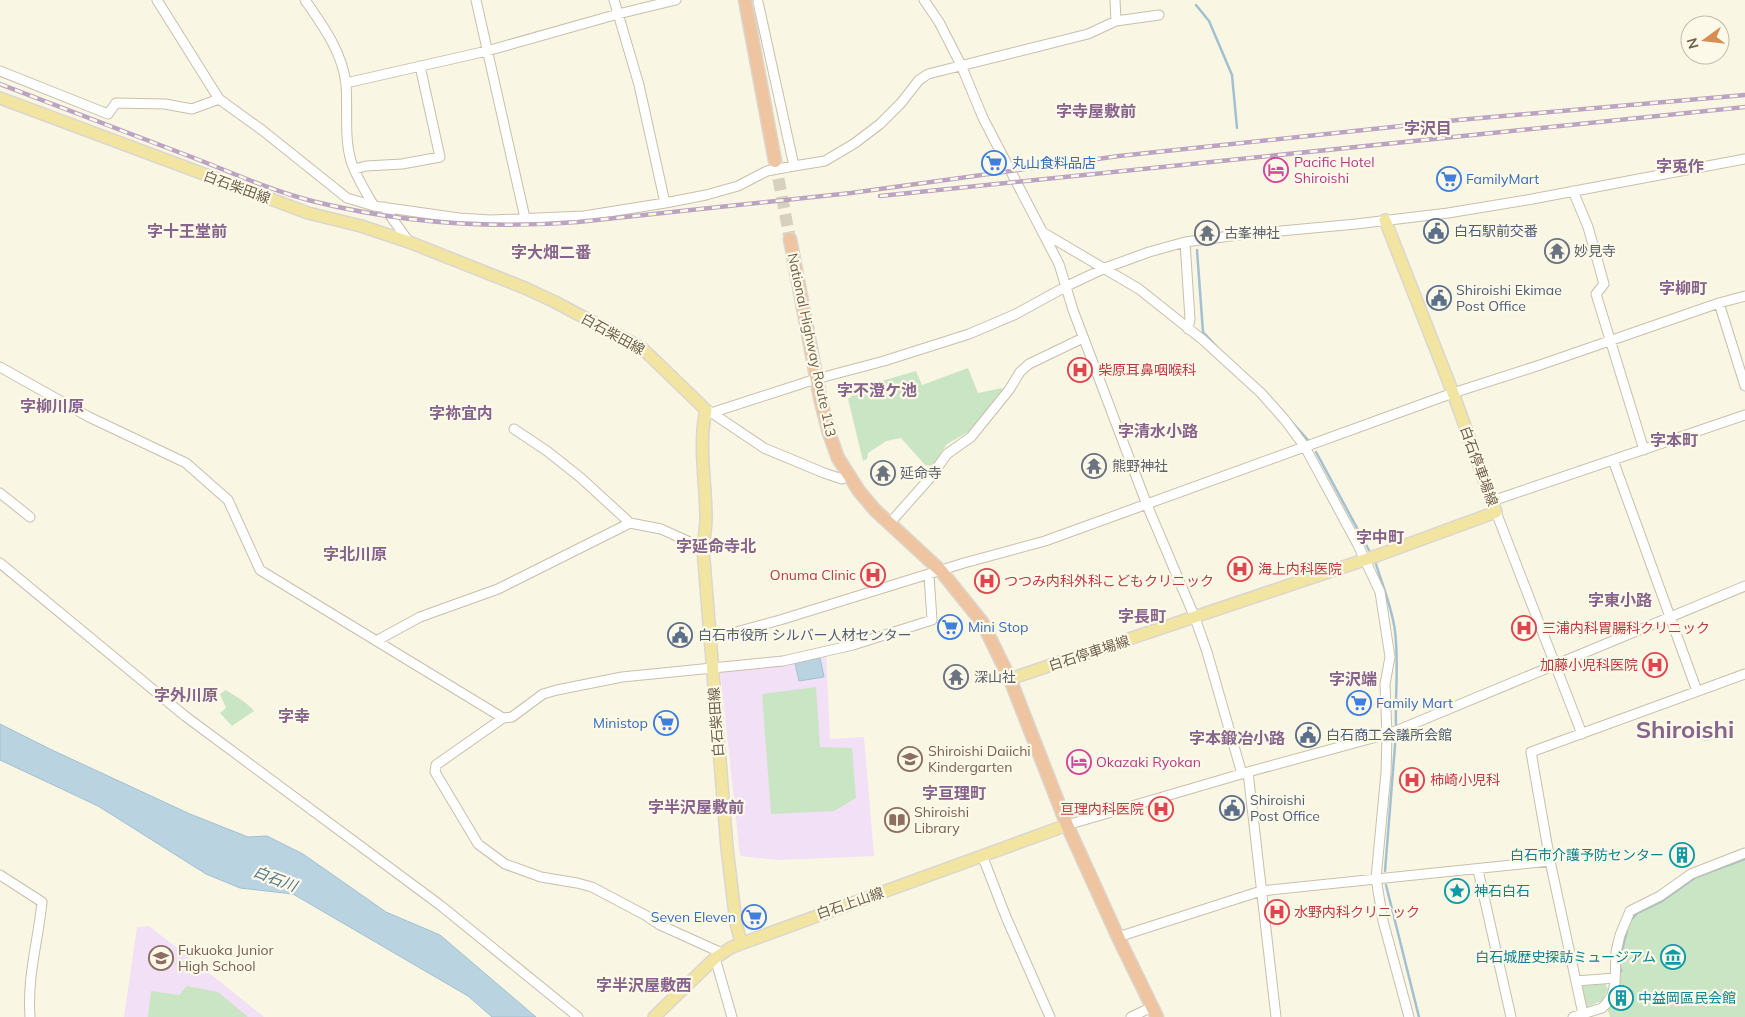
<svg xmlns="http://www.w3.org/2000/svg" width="1745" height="1017" viewBox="0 0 1745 1017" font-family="Mulish,'Noto Sans JP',sans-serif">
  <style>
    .education { fill: #f2e0f6 }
    .green { fill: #cae5c4 }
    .water { fill: #bad3e1; stroke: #a2c0d1 }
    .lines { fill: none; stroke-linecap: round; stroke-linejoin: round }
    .stream { stroke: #a2c0d1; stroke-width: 2.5 }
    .highway-tunnel { stroke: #d7d0be; stroke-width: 12; stroke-dasharray: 12 6; stroke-linecap: butt }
    .minor-casing { stroke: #c9bfab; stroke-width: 11 }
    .major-casing { stroke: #dad6d0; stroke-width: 14 }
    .highway-casing { stroke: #dad6d0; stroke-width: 15 }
    .minor { stroke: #fff; stroke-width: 9 }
    .major { stroke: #f2e5a2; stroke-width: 11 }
    .highway { stroke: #eec5a0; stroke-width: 12 }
    .rail-casing { stroke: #baa4c1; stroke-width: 4.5 }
    .rail { stroke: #fdf9e9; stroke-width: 2.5; stroke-dasharray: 8; stroke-linecap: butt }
    .labels { text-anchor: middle; stroke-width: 4.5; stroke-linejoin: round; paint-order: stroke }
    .hotel-label { font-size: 14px; fill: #b23c85; stroke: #fdf9e9; text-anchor: start }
    .shop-label { font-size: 14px; fill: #366cbe; stroke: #fdf9e9; text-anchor: start }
    .street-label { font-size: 14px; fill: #6f604c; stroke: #fdf9e9 }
    .service-label { font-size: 14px; fill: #4e5e75; stroke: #fdf9e9; text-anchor: start }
    .worship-label { font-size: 14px; fill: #5b616d; stroke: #fdf9e9; text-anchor: start }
    .health-label { font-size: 14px; fill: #be3a42; stroke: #fdf9e9; text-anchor: start }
    .education-label { font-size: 14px; fill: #785e54; stroke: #fdf9e9; text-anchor: start }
    .culture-label { font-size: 14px; fill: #0d838f; stroke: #fdf9e9; text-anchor: end }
    .water-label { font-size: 15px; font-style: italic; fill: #4f768d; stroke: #fdf9e9 }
    .quarter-label { font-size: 16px; font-weight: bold; fill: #87648c; stroke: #fdf9e9 }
    .town-label { font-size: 24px; font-weight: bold; fill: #87648c; stroke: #fdf9e9 }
  </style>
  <rect width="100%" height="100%" fill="#faf6e4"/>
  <path class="education" d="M826 650 830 739 864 737 874 856 778 860 740 856 720 669Z
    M149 926 228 988 264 1017H124L137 927Z"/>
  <path class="green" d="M968 368 978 393 1002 388 1004 393 968 432 947 444 932 466 925 465 901 438 886 441 868 453 867 459 863 461 848 399 864 386 916 371 922 385Z
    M816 687 820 747 852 748 856 798 834 811 771 814 762 694Z
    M226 690C236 697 247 702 254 711L232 726 220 713 226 708 220 694Z
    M1699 733a8 8 0 1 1 16 0a8 8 0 1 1-16 0Z
    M1745 853V1017H1610L1606 1004 1628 915 1691 874Z
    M1605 983 1608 989 1602 1001 1586 1007 1582 986Z
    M187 986 218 992 248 1017H148L151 991 179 995Z"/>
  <path class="water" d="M820 658 824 677 799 681 795 663Z
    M0 724 52 750 190 814 248 837 267 836 303 854 386 912 440 935 536 1017H492L468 996 293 894 240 888 206 874 98 806 0 760Z"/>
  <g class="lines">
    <path class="stream" d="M1196 5 1209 21 1232 75 1237 128
      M1197 250 1203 332 1218 348
      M1289 419 1308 440
      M1316 452 1371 554
      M1375 561C1382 584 1392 607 1395 631 1399 663 1395 695 1396 727
      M1385 871 1396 733
      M1386 885 1419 1017
      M1631 920 1637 913 1662 901 1696 877 1745 859
      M1620 958 1627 930
      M1619 964 1621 971"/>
    <path class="highway-tunnel" d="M775 161 790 239"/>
    <defs>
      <path id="minor" d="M157 0 219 99 262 130 347 198 374 206 459 218 490 220 584 216 665 203 706 195 738 186 767 171 794 166 825 161 855 143 880 124 901 103 919 80 928 74 1088 34 1116 21 1159 15
        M305 0C323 26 343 53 346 85 348 110 344 137 351 161 356 177 366 192 374 206
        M476 0 525 218
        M614 0 639 85 665 203
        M924 0 939 22 961 65 983 118 1059 264 1073 310 1147 505 1195 618 1207 652 1242 774
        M1115 0 1116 21
        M758 2 794 166
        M0 71 108 114 116 103 165 104 192 109 219 99
        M346 83 487 51 618 14 676 0
        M355 169 366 166 402 164 440 157 420 66
        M1573 191 1588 227 1604 284 1596 294 1644 450
        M384 207 409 242
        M1042 232 1139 289 1203 340 1261 393 1285 420 1305 447 1358 545 1380 592 1390 657 1385 684 1387 734 1386 773 1376 878 1383 921 1409 1017
        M1185 242 1190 319 1188 329
        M1719 303 1745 386
        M0 367 89 417 186 463 228 500 260 570 503 718
        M709 411 764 448 824 473 842 479 848 476
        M711 413 816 379 884 361 969 334 1016 314 1067 286 1105 268 1149 252 1185 242 1238 235 1356 224 1448 213 1527 200 1745 159
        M514 429 547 451 581 478 630 523 661 529 703 548
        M1613 460 1697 691
        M0 493 30 517
        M1492 501 1745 415
        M1496 512 1582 734
        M889 524 929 479 947 454 971 437 1009 390 1020 372 1029 364 1083 338
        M0 563 185 716 440 905 578 1017
        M710 639 780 620 964 563 1045 541 1453 393 1540 365 1719 303 1745 296
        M376 641 420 617 498 589 630 523
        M1248 772 1276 1017
        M1067 825 1248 772 1391 733 1745 586
        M982 855 1006 917 1050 1017
        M1478 870 1511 1017
        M0 875 42 902C38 942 27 976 30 1017
        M1118 937 1261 891 1550 861
        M722 953 660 925 645 915 592 887 577 883 541 877 505 864 478 844 435 772 436 765 503 718 512 717 543 694 557 690 622 677 783 661 853 645 932 620 929 575
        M715 958 732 1017
        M1576 981 1615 978
        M1583 1014 1550 861 1531 752 1745 674
        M1131 1017 1152 1007
        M1573 1017 1602 1008 1606 1004 1612 995 1615 983 1616 952 1620 935 1630 911 1660 896 1691 874 1745 853"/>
      <path id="major" d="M0 98 308 213 361 226 409 242 525 288 555 302 642 348 706 410C698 446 706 481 706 518 706 528 704 538 703 548L727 848 736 923 741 943
        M1010 679 1376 556 1496 512 1453 393 1385 220
        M654 1017 715 958 732 947 1067 825"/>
      <path id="highway" d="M745 0 775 161
        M790 239 821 402 829 433 838 458 859 491 875 510 941 571 982 622 1010 679 1067 825 1118 937 1157 1017"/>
    </defs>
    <use href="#minor" class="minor-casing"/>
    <use href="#major" class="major-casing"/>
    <use href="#highway" class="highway-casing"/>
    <use href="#minor" class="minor"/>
    <use href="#major" class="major"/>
    <use href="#highway" class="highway"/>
    <defs>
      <path id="rail" d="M0 84C65 109 130 134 194 158 233 173 272 191 312 201 400 223 488 229 578 222L851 193 1119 156 1458 120 1745 95
        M880 196 1745 107"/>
    </defs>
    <use href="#rail" class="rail-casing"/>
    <use href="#rail" class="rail"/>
  </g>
  <defs>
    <symbol id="supermarket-ring" viewBox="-11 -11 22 22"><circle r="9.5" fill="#fdf9e9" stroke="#3f7fe0" stroke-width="1.5"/><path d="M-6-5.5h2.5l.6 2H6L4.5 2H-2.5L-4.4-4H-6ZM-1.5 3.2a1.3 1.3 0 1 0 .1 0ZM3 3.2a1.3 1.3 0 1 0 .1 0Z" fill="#3f7fe0"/></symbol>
    <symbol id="hotel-ring" viewBox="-11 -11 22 22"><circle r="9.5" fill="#fdf9e9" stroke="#d1479c" stroke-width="1.5"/><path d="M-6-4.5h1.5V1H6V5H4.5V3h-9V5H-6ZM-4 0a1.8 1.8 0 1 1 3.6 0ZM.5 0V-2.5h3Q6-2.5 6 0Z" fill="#d1479c"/></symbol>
    <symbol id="civic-ring" viewBox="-11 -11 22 22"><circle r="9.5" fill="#fdf9e9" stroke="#5c6f8a" stroke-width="1.5"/><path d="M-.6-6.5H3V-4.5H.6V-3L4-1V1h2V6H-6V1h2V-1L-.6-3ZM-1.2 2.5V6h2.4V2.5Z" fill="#5c6f8a"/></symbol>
    <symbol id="temple-ring" viewBox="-11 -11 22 22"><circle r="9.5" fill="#fdf9e9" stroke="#6b7280" stroke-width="1.5"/><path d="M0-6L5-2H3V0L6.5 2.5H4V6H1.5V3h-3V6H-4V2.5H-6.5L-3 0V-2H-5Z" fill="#6b7280"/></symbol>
    <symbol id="hospital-ring" viewBox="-11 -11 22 22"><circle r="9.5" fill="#fdf9e9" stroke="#e0444e" stroke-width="1.5"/><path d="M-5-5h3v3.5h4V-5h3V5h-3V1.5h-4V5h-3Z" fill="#e0444e"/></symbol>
    <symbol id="school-ring" viewBox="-11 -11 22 22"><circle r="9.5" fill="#fdf9e9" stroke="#8d6e63" stroke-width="1.5"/><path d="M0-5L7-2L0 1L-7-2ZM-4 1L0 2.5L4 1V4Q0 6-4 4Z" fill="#8d6e63"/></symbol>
    <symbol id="library-ring" viewBox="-11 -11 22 22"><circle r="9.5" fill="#fdf9e9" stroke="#8d6e63" stroke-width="1.5"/><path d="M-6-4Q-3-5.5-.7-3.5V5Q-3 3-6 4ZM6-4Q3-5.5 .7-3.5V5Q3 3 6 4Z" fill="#8d6e63"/></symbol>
    <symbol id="building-ring" viewBox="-11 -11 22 22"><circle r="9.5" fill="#fdf9e9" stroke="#0f9aa8" stroke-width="1.5"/><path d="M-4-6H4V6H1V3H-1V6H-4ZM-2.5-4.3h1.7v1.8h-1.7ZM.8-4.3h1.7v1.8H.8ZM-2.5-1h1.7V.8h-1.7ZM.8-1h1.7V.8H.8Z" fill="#0f9aa8"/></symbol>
    <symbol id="sight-ring" viewBox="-11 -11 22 22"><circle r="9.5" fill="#fdf9e9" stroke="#0f9aa8" stroke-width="1.5"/><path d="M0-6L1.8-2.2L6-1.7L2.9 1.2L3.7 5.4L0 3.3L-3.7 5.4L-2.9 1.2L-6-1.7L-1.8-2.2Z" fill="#0f9aa8"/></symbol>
    <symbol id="museum-ring" viewBox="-11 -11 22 22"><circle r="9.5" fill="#fdf9e9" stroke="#0f9aa8" stroke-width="1.5"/><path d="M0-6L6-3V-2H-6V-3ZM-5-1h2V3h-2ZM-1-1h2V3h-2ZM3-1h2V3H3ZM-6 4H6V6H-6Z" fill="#0f9aa8"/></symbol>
  </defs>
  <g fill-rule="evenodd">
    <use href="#supermarket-ring" x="980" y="149" width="28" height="28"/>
    <use href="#hotel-ring" x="1262" y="156" width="28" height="28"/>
    <use href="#supermarket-ring" x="1435" y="165" width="28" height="28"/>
    <use href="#civic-ring" x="1422" y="217" width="28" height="28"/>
    <use href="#temple-ring" x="1193" y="219" width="28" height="28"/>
    <use href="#temple-ring" x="1543" y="237" width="28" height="28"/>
    <use href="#civic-ring" x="1425" y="284" width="28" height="28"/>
    <use href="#hospital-ring" x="1066" y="356" width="28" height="28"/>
    <use href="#temple-ring" x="1080" y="452" width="28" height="28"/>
    <use href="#temple-ring" x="869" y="459" width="28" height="28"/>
    <use href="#hospital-ring" x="1226" y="555" width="28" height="28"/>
    <use href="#hospital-ring" x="859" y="561" width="28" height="28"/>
    <use href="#hospital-ring" x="973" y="567" width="28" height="28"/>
    <use href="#supermarket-ring" x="936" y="613" width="28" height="28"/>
    <use href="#hospital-ring" x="1510" y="614" width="28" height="28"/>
    <use href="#civic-ring" x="666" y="621" width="28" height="28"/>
    <use href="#hospital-ring" x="1641" y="651" width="28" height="28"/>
    <use href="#temple-ring" x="942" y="663" width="28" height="28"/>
    <use href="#supermarket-ring" x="1345" y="689" width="28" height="28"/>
    <use href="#supermarket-ring" x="652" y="709" width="28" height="28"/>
    <use href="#civic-ring" x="1294" y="721" width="28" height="28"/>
    <use href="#school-ring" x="896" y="745" width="28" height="28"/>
    <use href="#hotel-ring" x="1065" y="748" width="28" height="28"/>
    <use href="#hospital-ring" x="1398" y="766" width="28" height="28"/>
    <use href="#civic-ring" x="1218" y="794" width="28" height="28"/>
    <use href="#hospital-ring" x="1147" y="795" width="28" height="28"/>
    <use href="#library-ring" x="883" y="806" width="28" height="28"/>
    <use href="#building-ring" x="1668" y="841" width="28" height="28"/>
    <use href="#sight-ring" x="1443" y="877" width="28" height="28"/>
    <use href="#hospital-ring" x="1263" y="898" width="28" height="28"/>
    <use href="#supermarket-ring" x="740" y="903" width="28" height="28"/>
    <use href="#museum-ring" x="1659" y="943" width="28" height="28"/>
    <use href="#school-ring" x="147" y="944" width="28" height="28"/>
    <use href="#building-ring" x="1607" y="984" width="28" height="28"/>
  </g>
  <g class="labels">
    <g class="hotel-label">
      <text x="1294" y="167">Pacific Hotel<tspan x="1294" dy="16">Shiroishi</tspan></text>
      <text x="1096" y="767">Okazaki Ryokan</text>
    </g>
    <g class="shop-label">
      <text x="1012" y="168">丸山食料品店</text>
      <text x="1466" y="184">FamilyMart</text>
      <text x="968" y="632">Mini Stop</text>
      <text x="1376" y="708">Family Mart</text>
      <text x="648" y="728" text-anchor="end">Ministop</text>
      <text x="736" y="922" text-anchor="end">Seven Eleven</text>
    </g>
    <g class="street-label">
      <text transform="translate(237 187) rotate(20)" y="5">白石柴田線</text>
      <text transform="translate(613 334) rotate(29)" y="5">白石柴田線</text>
      <text transform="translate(812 345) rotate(78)" y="5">National Highway Route 113</text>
      <text transform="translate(1479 466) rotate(70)" y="5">白石停車場線</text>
      <text transform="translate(1089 653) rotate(-18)" y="5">白石停車場線</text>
      <text transform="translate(716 722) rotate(-94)" y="5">白石柴田線</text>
      <text transform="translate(850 903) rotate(-19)" y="5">白石上山線</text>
    </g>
    <g class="service-label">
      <text x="1454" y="236">白石駅前交番</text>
      <text x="1456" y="295">Shiroishi Ekimae<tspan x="1456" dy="16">Post Office</tspan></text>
      <text x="698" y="640">白石市役所 シルバー人材センター</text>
      <text x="1326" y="740">白石商工会議所会館</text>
      <text x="1250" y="805">Shiroishi<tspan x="1250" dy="16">Post Office</tspan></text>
    </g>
    <g class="worship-label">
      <text x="1224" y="238">古峯神社</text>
      <text x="1574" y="256">妙見寺</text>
      <text x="1112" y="471">熊野神社</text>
      <text x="900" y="478">延命寺</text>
      <text x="974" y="682">深山社</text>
    </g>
    <g class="health-label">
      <text x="1098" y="375">柴原耳鼻咽喉科</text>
      <text x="1258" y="574">海上内科医院</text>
      <text x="856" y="580" text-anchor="end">Onuma Clinic</text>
      <text x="1004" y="586">つつみ内科外科こどもクリニック</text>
      <text x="1542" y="633">三浦内科胃腸科クリニック</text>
      <text x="1638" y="670" text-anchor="end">加藤小児科医院</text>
      <text x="1430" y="785">柿崎小児科</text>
      <text x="1144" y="814" text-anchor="end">亘理内科医院</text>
      <text x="1294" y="917">水野内科クリニック</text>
    </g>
    <g class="education-label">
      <text x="928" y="756">Shiroishi Daiichi<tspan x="928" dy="16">Kindergarten</tspan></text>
      <text x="914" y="817">Shiroishi<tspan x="914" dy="16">Library</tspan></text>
      <text x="178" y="955">Fukuoka Junior<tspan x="178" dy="16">High School</tspan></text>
    </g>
    <g class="culture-label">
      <text x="1664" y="860">白石市介護予防センター</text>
      <text x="1474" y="896" text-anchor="start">神石白石</text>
      <text x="1656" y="962">白石城歴史探訪ミュージアム</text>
      <text x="1638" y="1003" text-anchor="start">中益岡區民会館</text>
    </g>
    <g class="water-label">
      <text transform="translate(275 879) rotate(21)" y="5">白石川</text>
    </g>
    <g class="quarter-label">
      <text x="1096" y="117">字寺屋敷前</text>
      <text x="1428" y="134">字沢目</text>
      <text x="1680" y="172">字兎作</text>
      <text x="187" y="237">字十王堂前</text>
      <text x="551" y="258">字大畑二番</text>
      <text x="1683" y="294">字柳町</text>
      <text x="877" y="396">字不澄ケ池</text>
      <text x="52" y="412">字柳川原</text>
      <text x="461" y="419">字祢宜内</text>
      <text x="1158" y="437">字清水小路</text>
      <text x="1674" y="446">字本町</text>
      <text x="1380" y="543">字中町</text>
      <text x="716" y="552">字延命寺北</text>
      <text x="355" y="560">字北川原</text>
      <text x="1620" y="606">字東小路</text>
      <text x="1142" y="622">字長町</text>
      <text x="1353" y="685">字沢端</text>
      <text x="186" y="701">字外川原</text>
      <text x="294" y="722">字幸</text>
      <text x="1237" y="744">字本鍛冶小路</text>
      <text x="954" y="799">字亘理町</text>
      <text x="696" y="813">字半沢屋敷前</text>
      <text x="644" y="991">字半沢屋敷西</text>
    </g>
    <g class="town-label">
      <text x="1685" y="738">Shiroishi</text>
    </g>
  </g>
  <g transform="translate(1705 40) rotate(255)"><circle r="24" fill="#fdf9e9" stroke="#c4bcaa"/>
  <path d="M0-4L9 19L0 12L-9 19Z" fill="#d78e55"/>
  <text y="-8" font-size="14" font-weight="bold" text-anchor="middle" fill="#6f604c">N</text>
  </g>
</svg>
